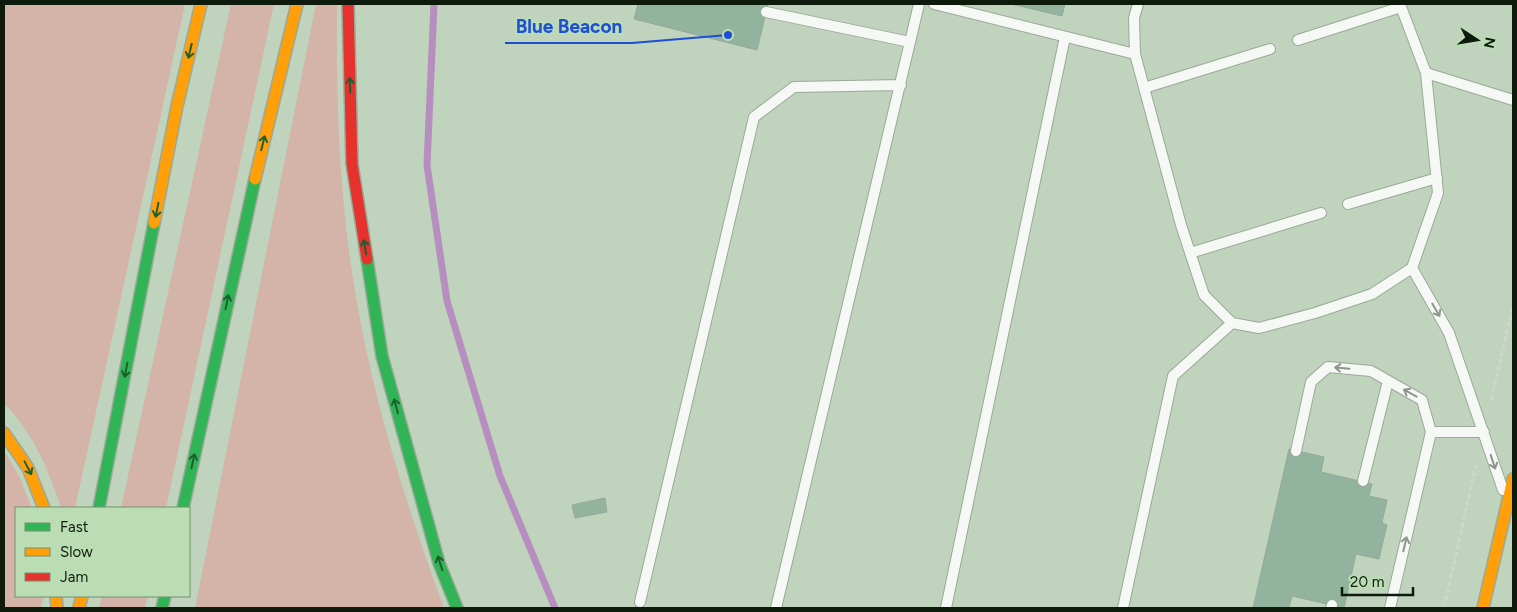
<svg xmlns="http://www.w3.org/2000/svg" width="1517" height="612" viewBox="0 0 1517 612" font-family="Figtree,sans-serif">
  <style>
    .green { fill: #d4b3a9 }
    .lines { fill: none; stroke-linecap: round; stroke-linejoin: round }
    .stream { stroke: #b78ec0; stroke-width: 7 }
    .building { fill: #92b39e; stroke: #97a99a }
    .lane-casing { stroke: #9aa998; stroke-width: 12 }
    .fast-casing { stroke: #9aa998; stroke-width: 14 }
    .slow-casing { stroke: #9aa998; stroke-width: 14 }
    .jam-casing { stroke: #9aa998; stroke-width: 14 }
    .path { stroke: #cfd6ce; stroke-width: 3; stroke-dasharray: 5 2.5; stroke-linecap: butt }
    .lane { stroke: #f6f8f5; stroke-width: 10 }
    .fast { stroke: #30b455; stroke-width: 11 }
    .slow { stroke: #ff9f0a; stroke-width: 11 }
    .jam { stroke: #e5322d; stroke-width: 11 }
    .oneway { stroke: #1d602d }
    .oneway2 { stroke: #8e958c }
    .leader { fill: none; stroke: #1d4ed8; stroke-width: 2 }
    .callout-dot { fill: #1d4ed8; stroke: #baddb3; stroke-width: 2 }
    .callout-label { font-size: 19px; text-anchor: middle; font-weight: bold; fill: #1d4ed8; stroke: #baddb3; stroke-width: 4; stroke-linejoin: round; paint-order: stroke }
  </style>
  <rect width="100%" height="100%" fill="#c0d3bd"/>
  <path class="green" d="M4 4H185L75 508H61C48 468 33 433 4 403Z
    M231 4H274L166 508H121Z
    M316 4H337C336 100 339 196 355 291 373 400 406 505 444 608H195Z
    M4 451 20 478 32 508H16V596H44L41 608H4Z
    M102 596H148L145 608H99Z"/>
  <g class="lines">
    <path class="stream" d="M434 4 427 165 447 301 500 476 555 608"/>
  </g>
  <path class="building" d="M638 4H768L757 50 634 19Z
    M1011 4H1065L1062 16Z
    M1289 449 1324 457 1321 472 1372 484 1369 496 1387 500 1382 523 1387 525 1379 559 1356 554 1344 608 1292 596 1289 608H1253Z
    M605 498 607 512 575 518 572 505Z"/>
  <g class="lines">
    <defs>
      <path id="lane" d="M934 4 1135 54
        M1138 4 1134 18 1135 54 1181 225 1204 295 1232 323 1259 328 1315 313 1372 294 1412 268 1438 193 1426 73 1400 4
        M766 12 910 42
        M1298 40 1401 7
        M1426 73 1513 100
        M1144 88 1270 49
        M1348 204 1437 178
        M1190 253 1321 213
        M1412 268 1449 333 1503 490
        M1431 432H1484
        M1296 451 1311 382 1328 367 1371 371 1422 400 1431 432 1390 608
        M1363 481 1388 381
        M640 602 754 117 794 87 901 85
        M776 608 919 4
        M946 608 1065 37
        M1123 608 1173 376 1232 323
        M1331 608 1332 605"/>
      <path id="fast" d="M367 259 382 356 439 563 457 608
        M99 508 154 223
        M183 508 255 179
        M162 608 165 596"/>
      <path id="slow" d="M255 179 297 4
        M154 223 177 106 201 4
        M4 433 28 468 44 508
        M56 596 57 608
        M79 608 82 596
        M1483 608 1513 479"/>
      <path id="jam" d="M348 4 352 164 367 259"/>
    </defs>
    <use href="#lane" class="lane-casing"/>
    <use href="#fast" class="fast-casing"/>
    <use href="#slow" class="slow-casing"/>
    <use href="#jam" class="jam-casing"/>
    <path class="path" d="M1491 400 1513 306
      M1444 608 1476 465"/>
    <use href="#lane" class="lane"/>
    <use href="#fast" class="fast"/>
    <use href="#slow" class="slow"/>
    <use href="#jam" class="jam"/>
  </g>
  <defs><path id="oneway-shaft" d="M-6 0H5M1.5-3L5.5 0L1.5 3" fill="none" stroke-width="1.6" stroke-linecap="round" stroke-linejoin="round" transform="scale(1.25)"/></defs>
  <g class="oneway">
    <use href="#oneway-shaft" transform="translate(190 51) rotate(103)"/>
    <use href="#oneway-shaft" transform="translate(350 85) rotate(-91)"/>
    <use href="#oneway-shaft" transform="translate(263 143) rotate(-76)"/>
    <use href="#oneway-shaft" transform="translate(157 210) rotate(101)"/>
    <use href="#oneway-shaft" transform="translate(365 247) rotate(-99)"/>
    <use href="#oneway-shaft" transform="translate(227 302) rotate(-78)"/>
    <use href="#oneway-shaft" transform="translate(126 370) rotate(101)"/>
    <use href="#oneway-shaft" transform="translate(396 406) rotate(-105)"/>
    <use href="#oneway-shaft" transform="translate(193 461) rotate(-78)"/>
    <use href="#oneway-shaft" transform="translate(28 468) rotate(62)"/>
    <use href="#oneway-shaft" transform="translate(440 563) rotate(-108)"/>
  </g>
  <g class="oneway2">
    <use href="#oneway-shaft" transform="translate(1436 310) rotate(60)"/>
    <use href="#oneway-shaft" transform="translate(1342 368) rotate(-175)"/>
    <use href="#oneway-shaft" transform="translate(1410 393) rotate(-151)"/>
    <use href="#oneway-shaft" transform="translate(1493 462) rotate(72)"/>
    <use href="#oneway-shaft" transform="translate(1405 544) rotate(-77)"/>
  </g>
  <path class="leader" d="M728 35L632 43H505"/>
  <circle class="callout-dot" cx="728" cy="35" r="5"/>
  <g class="callout-label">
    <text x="569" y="33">Blue Beacon</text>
  </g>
  <rect width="1517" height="612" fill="none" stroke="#0e1b0c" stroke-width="10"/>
  <rect x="15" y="507" width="175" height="90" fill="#baddb3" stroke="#758f70"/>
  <rect x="25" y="523" width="25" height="8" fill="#30b455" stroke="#758f70"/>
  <text x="60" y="532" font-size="15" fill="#0e1b0c">Fast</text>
  <rect x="25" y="548" width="25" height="8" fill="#ff9f0a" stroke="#758f70"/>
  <text x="60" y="557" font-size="15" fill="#0e1b0c">Slow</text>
  <rect x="25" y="573" width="25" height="8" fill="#e5322d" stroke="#758f70"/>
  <text x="60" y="582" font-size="15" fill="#0e1b0c">Jam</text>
  <g transform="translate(1477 40) rotate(102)" stroke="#baddb3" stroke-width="4" paint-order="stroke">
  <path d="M0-4L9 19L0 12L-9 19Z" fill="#0e1b0c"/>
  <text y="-8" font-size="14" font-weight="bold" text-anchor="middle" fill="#0e1b0c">N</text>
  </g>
  <path d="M1342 587v8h71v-8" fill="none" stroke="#0e1b0c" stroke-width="2.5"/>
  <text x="1350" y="587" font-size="15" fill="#0e1b0c" stroke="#baddb3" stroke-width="4" paint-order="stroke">20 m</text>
</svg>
